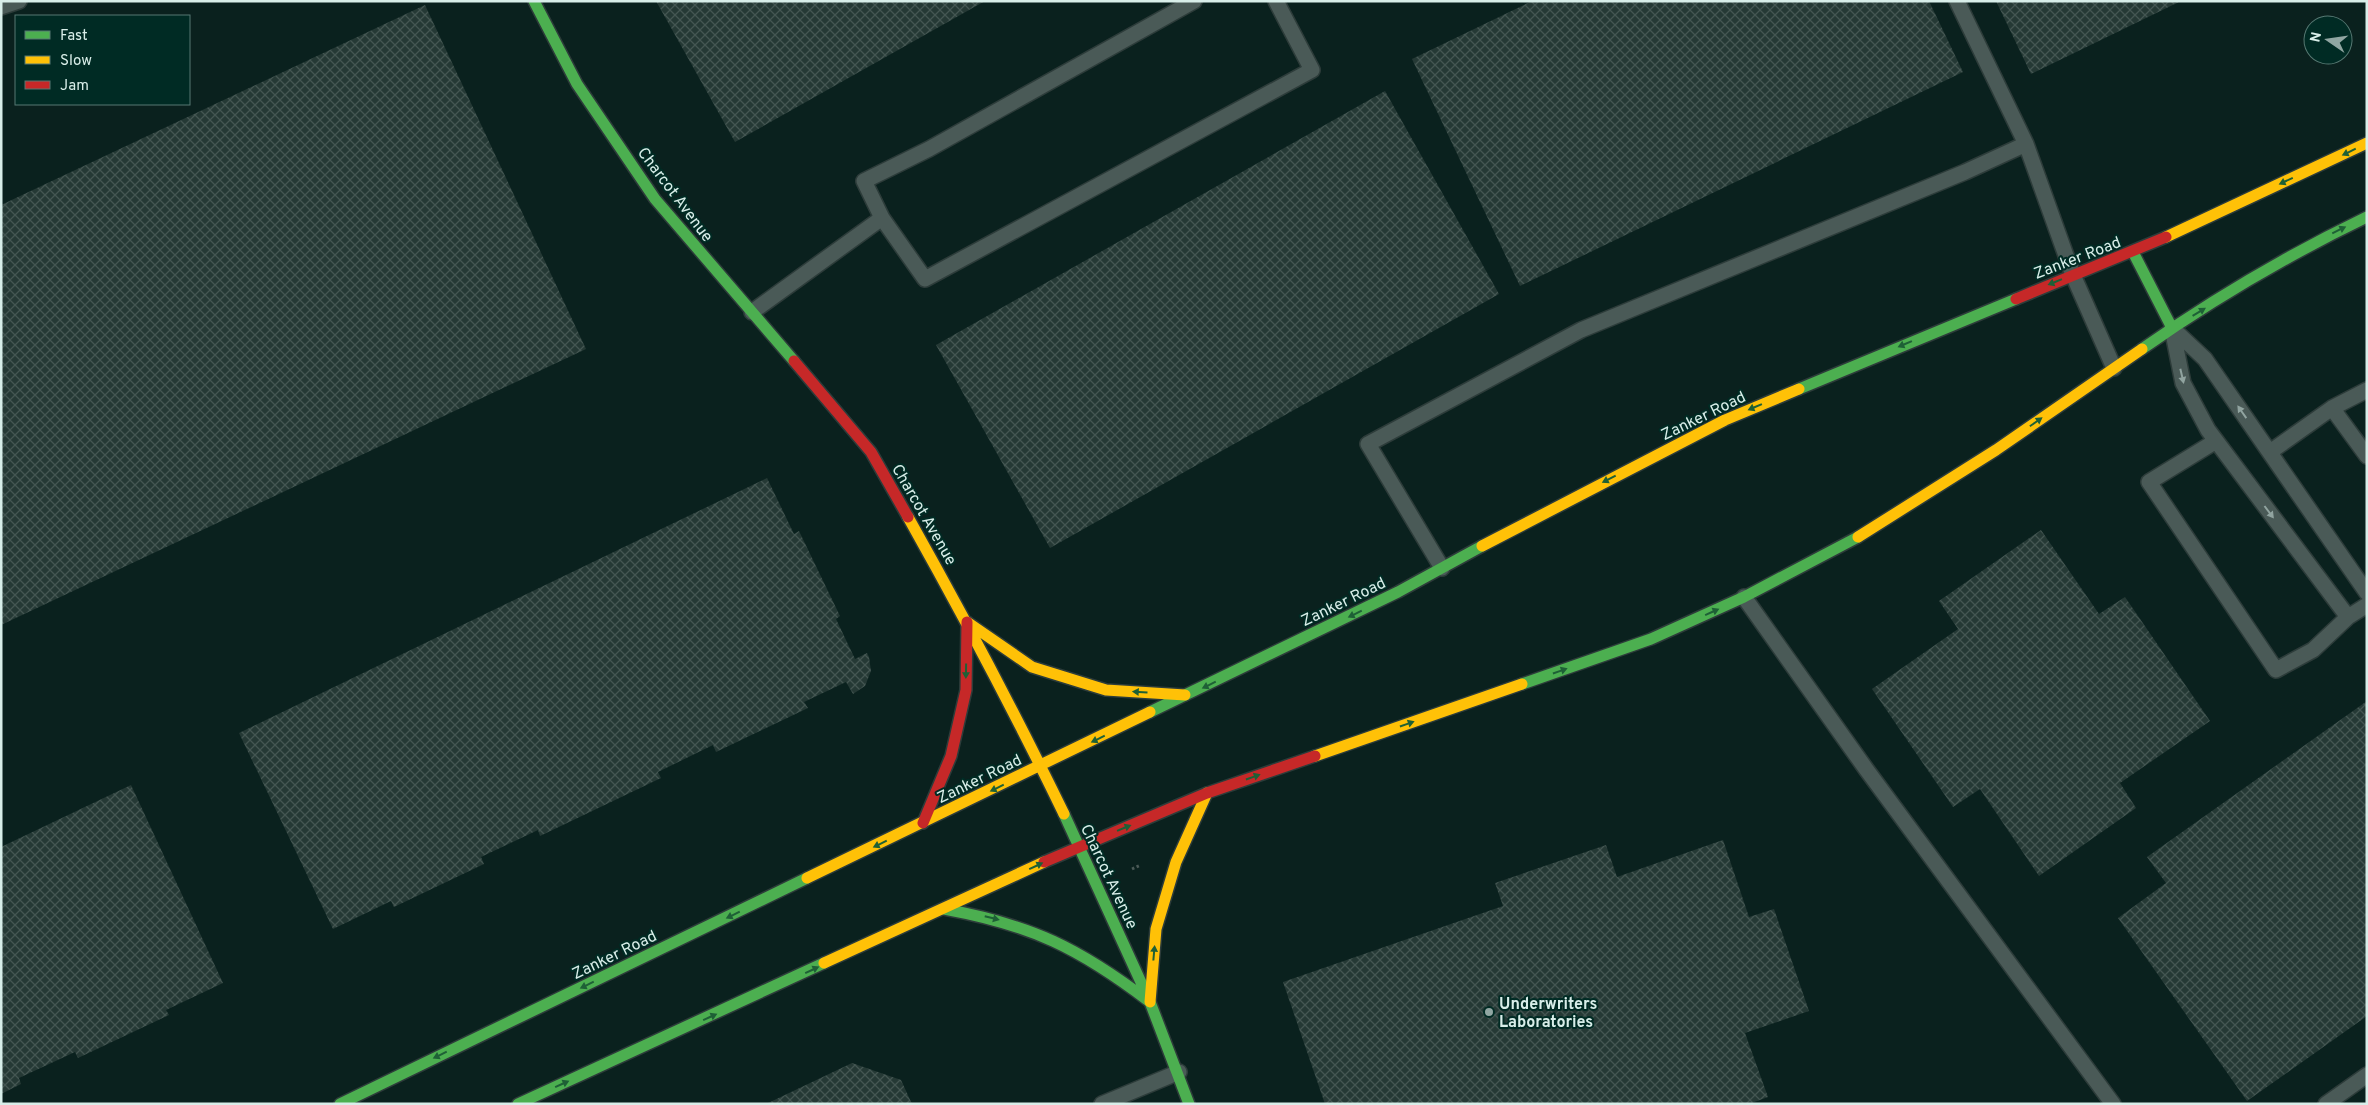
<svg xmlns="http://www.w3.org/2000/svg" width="2368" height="1105" viewBox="0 0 2368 1105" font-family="Overpass,sans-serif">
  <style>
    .building { fill: url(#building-cross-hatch) }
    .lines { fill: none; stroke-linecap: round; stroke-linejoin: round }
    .lane-casing { stroke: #2d3c3a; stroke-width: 18 }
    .fast-casing { stroke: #2d3c3a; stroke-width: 14 }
    .slow-casing { stroke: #2d3c3a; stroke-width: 14 }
    .jam-casing { stroke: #2d3c3a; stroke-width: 14 }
    .path { stroke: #4b5a57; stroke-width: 3; stroke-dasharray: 2.5 2.5; stroke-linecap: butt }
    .lane { stroke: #4a5a57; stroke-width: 15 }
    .fast { stroke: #4caf50; stroke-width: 11 }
    .slow { stroke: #ffc107; stroke-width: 11 }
    .jam { stroke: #c62828; stroke-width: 11 }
    .oneway { fill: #1e6036 }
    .oneway2 { fill: #91a4a0 }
    .poi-dot { fill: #90a6a2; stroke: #002b24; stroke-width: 2 }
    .labels { text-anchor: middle; stroke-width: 4; stroke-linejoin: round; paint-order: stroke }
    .street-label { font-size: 16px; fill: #d8eee9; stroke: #002b24 }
    .poi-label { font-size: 16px; font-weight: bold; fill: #d8eee9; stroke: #002b24; text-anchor: start }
  </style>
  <defs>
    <pattern id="building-cross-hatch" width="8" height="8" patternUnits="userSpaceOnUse" patternTransform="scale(1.25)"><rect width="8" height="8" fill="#253935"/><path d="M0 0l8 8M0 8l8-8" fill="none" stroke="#445652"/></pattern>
  </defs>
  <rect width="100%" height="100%" fill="#0a211e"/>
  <path class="building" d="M656 1H985L735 142Z
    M1532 1H1929L1963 72 1520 286 1412 59Z
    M1996 1H2181L2031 74Z
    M425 5 586 349 1 625V205Z
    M1385 91 1499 294 1050 548 936 345Z
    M767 478 794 534 799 531 840 616 836 619 855 659 867 653 869 657 871 671 865 686 853 694 846 682 804 702 808 708 716 752 713 745 658 772 661 778 540 836 538 830 481 857 484 864 394 907 391 901 333 929 239 733Z
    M2041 530 2099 614 2125 597 2210 721 2120 783 2136 808 2039 876 1980 789 1953 807 1872 689 1958 629 1939 601Z
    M2367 701V1016L2247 1101 2118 918 2166 883 2147 857Z
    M131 785 223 983 166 1010 169 1015 78 1058 75 1052 19 1078 21 1084 1 1094V847Z
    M1723 840 1749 917 1774 909 1809 1011 1745 1033 1768 1097 1749 1104H1325L1283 982 1503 906 1495 883 1606 845 1617 877Z
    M852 1063 901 1080 912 1104H766Z"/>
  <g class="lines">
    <defs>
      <path id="lane" d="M1957 1 2026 144 2073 275 2114 368
        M1 7 19 1
        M882 218 864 181 929 149 1194 1
        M752 312 882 218 925 279 1312 70 1276 1
        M2172 328 2183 383 2208 430 2348 617
        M2172 328 2205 359 2367 593
        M2332 408 2367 456
        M2216 441 2149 482 2276 670 2313 650 2348 617 2367 605
        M2270 452 2332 408 2367 390
        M1442 568 1368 444 1581 330 1965 172 2026 144
        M1744 597 1866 769 2113 1104
        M1102 1104 1179 1072
        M2326 1104 2367 1075"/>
      <path id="fast" d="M534 1 577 84 655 199 794 361
        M2133 252 2172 328
        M2142 349C2212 300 2290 254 2367 217
        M1799 389 2016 299
        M1522 684 1651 639 1744 597 1858 537
        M1150 712 1398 592 1482 546
        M1064 814 1150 1002 1189 1104
        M944 909C1032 925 1079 948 1150 1002
        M340 1104 807 878
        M518 1104 824 963"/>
      <path id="slow" d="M2166 237 2367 143
        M908 517C963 615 1015 713 1064 814
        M1858 537 1996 450 2142 349
        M1482 546 1725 420 1799 389
        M967 622 1032 667 1106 690 1185 695
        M1315 756 1522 684
        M807 878 1150 712
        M824 963 1044 862
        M1150 1002 1156 929 1176 862 1207 793"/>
      <path id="jam" d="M2016 299 2166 237
        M794 361 871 452 908 517
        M923 823 951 756 966 690 967 622
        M1044 862 1207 793 1315 756"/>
    </defs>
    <use href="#lane" class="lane-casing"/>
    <use href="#fast" class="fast-casing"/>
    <use href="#slow" class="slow-casing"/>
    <use href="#jam" class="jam-casing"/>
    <path class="path" d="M1132 869 1141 865"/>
    <use href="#lane" class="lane"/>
    <use href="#fast" class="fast"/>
    <use href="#slow" class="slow"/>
    <use href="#jam" class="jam"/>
  </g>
  <defs><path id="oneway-solid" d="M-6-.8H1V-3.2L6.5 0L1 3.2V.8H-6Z" transform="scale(1.25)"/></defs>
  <g class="oneway">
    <use href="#oneway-solid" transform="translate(2349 152) rotate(154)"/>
    <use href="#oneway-solid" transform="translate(2286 181) rotate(155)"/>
    <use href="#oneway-solid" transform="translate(2339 230) rotate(-26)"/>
    <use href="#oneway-solid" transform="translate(2055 282) rotate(158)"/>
    <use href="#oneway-solid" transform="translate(2199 312) rotate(-31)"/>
    <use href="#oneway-solid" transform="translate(1905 344) rotate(157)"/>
    <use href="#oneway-solid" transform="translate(1755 407) rotate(157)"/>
    <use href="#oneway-solid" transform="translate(2036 422) rotate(-35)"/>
    <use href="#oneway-solid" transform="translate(1609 479) rotate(153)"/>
    <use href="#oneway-solid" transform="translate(1712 612) rotate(-24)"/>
    <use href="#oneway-solid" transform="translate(1355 614) rotate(154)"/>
    <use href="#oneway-solid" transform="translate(966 671) rotate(91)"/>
    <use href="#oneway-solid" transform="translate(1560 671) rotate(-19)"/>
    <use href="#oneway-solid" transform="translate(1209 685) rotate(154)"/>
    <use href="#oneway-solid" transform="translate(1140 692) rotate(-177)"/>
    <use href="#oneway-solid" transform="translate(1407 724) rotate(-19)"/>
    <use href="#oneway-solid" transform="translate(1098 739) rotate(154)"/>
    <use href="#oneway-solid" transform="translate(1253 777) rotate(-19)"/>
    <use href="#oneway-solid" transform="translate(997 788) rotate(154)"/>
    <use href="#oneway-solid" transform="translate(1124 828) rotate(-22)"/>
    <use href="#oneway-solid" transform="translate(880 844) rotate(154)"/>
    <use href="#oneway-solid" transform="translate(1036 866) rotate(-25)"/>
    <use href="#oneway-solid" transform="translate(733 915) rotate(154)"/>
    <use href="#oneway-solid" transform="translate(992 918) rotate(14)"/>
    <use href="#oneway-solid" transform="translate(1154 953) rotate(-85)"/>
    <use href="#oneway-solid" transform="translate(812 970) rotate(-25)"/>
    <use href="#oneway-solid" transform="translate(587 985) rotate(154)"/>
    <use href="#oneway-solid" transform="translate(710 1017) rotate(-24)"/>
    <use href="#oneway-solid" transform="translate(440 1055) rotate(154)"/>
    <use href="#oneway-solid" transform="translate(562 1084) rotate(-24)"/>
  </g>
  <g class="oneway2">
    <use href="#oneway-solid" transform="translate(2182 376) rotate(77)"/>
    <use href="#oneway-solid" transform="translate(2242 412) rotate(-125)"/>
    <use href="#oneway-solid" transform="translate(2269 512) rotate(53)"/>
  </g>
  <circle class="poi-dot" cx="1489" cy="1012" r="5"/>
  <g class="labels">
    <g class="street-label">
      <text transform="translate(676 194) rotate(53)" y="6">Charcot Avenue</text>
      <text transform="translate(2077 257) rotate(-21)" y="6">Zanker Road</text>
      <text transform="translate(1703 415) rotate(-26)" y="6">Zanker Road</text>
      <text transform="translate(925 514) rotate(60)" y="6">Charcot Avenue</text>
      <text transform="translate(1343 601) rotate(-26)" y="6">Zanker Road</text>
      <text transform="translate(979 778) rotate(-26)" y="6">Zanker Road</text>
      <text transform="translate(1110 876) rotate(65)" y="6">Charcot Avenue</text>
      <text transform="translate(614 954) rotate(-26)" y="6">Zanker Road</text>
    </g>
    <g class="poi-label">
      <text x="1499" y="1009">Underwriters<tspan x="1499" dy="18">Laboratories</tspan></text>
    </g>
  </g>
  <rect width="2368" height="1105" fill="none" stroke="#d8eee9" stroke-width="5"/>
  <rect x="15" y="15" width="175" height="90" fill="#002b24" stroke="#567973"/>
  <rect x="25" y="31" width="25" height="8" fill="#4caf50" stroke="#567973"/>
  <text x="60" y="40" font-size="15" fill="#d8eee9">Fast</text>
  <rect x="25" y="56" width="25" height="8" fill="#ffc107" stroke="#567973"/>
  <text x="60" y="65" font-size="15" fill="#d8eee9">Slow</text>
  <rect x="25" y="81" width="25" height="8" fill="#c62828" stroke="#567973"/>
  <text x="60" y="90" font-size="15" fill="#d8eee9">Jam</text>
  <g transform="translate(2328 40) rotate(283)"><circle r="24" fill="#002b24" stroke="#567973"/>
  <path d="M0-4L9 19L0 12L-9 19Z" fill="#90a6a2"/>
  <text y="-8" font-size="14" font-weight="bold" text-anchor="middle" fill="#d8eee9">N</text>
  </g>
</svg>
